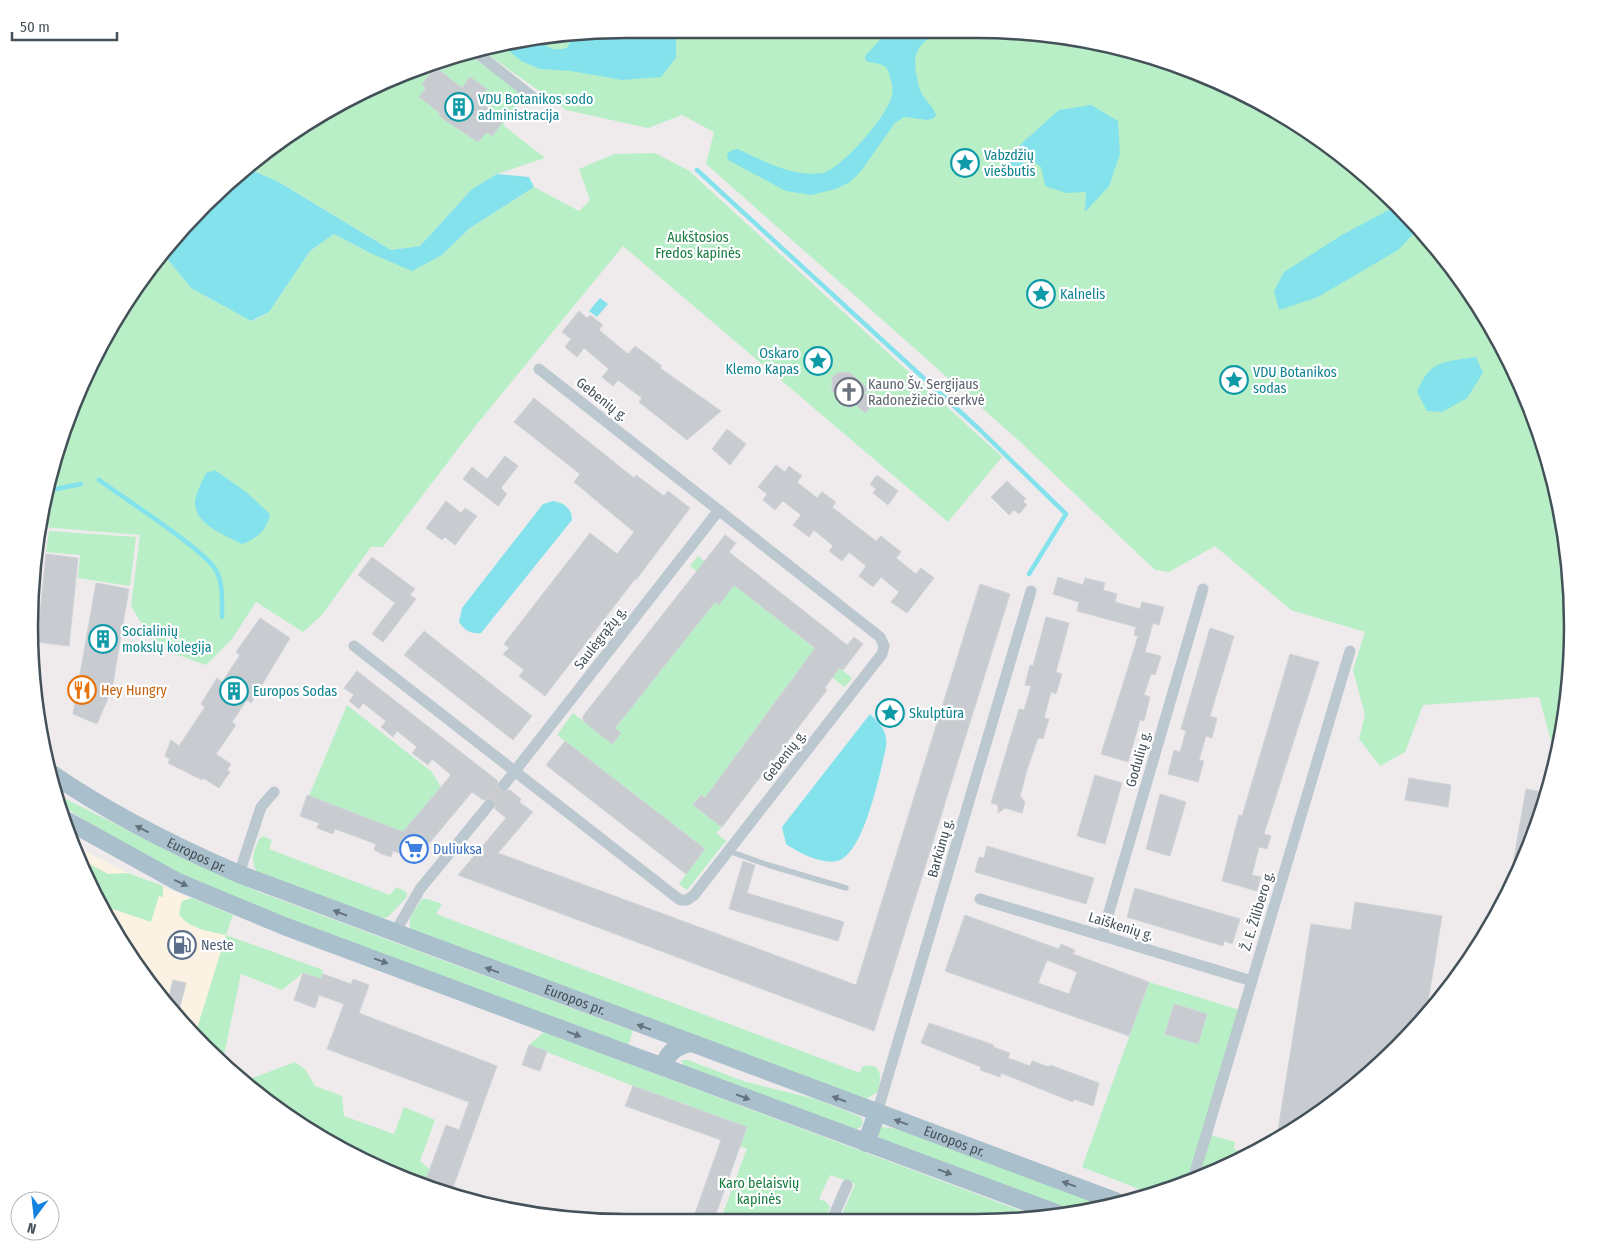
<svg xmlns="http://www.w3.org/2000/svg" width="1602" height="1251" viewBox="0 0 1602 1251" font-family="'Fira Sans Condensed',sans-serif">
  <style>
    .commercial { fill: #fcf2e3 }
    .green { fill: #b8efc7 }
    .water { fill: #84e2ed }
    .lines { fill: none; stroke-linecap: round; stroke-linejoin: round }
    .stream { stroke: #84e2ed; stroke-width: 4.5 }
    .building { fill: #c8ccd1; stroke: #cfd3d8; fill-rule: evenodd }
    .minor-tunnel { stroke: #cdcccf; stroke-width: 11; stroke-dasharray: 11 5.5; stroke-linecap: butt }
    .service { stroke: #bcc8cf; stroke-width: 5.5 }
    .minor { stroke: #bcc8cf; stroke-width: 11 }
    .primary { stroke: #aabfcc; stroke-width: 18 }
    .oneway { fill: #63727c }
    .labels { text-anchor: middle; stroke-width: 4.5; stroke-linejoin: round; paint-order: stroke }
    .culture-label { font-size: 14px; fill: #0d838f; stroke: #fff; text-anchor: start }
    .park-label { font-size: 14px; fill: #157b3d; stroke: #fff }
    .worship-label { font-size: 14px; fill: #5b616d; stroke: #fff; text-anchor: start }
    .street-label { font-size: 14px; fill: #445159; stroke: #fff }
    .food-label { font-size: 14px; fill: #c56008; stroke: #fff; text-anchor: start }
    .shop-label { font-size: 14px; fill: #366cbe; stroke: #fff; text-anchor: start }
    .service-label { font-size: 14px; fill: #4e5e75; stroke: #fff; text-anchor: start }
    .rim { fill: none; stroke: #445159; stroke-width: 2.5 }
  </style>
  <rect width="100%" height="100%" fill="#efebec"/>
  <path class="commercial" d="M77 847 128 873 233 915 195 1035 177 1019 109 924Z"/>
  <path class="green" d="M626 29 1015 30 1169 61 1275 109 1370 177 1425 232 1493 327 1541 433 1568 547 1572 664 1556 759 1539 697 1423 705 1405 752 1380 766 1359 739 1365 715 1353 670 1365 632 1291 610 1215 546 1169 572 1155 570 1017 439 706 164 714 132 682 115 648 128 566 110 479 48Z
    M466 51 523 96 503 125 545 158 497 174 472 189 420 246 391 250 277 181 249 169 327 109Z
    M655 153 688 170 1002 457 948 522 623 246 477 424 383 547H371L322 615 303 632 256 602 232 639 206 665 156 647 131 606 140 535 42 527 49 471 109 327 164 255 191 288 252 321 269 312 310 251 334 234 370 253 442 255 470 228 534 187 579 211 590 200 579 169 614 154Z
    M49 531 136 537 130 586 78 578 80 555 46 552Z
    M698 556 852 678 845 687 807 659 705 798 700 795 693 805 722 827 716 833 726 841 687 890 679 884 705 849 557 735 573 713 613 743 621 733 615 728 715 602 719 605 726 595 690 566Z
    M347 705 432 772 441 787 403 832 309 796Z
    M54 793 181 857 259 892 633 1031 628 1046 235 898 175 872 81 818 59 803Z
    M263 836 272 840 269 849 390 895 396 887 405 891 407 894 406 898 388 917 382 918 258 873C249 861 254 852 259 839Z
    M82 860 108 874 128 873 163 886V897L159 896 151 922 101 905Z
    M192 898 233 915 226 935 323 970 321 979 303 973 282 990 241 974 223 1060 195 1035 226 935C211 932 187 928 179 914L182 901Z
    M422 899H428L442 904 436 914 860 1073 862 1067C882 1060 882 1078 878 1092L866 1099 417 934 410 928V917Z
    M1149 982 1243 1011 1207 1134 1235 1142 1234 1149 1248 1155 1168 1191 1152 1194 1082 1167Z
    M544 1032 1037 1217 1016 1221 839 1222 855 1184 830 1175 819 1199 826 1202 830 1207 824 1222H720L747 1148 740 1147 747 1127 636 1087 529 1045Z
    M681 1060H688L746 1082 816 1099 861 1117 863 1124 858 1129H851L684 1066Z
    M295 1062 305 1069 315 1086 342 1096 344 1116 394 1134 404 1107 435 1120 420 1161 430 1170 424 1185 397 1177 294 1122 244 1078 250 1079Z
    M882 1127 898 1129 1099 1204 1070 1210 881 1140 878 1135 879 1130Z
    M483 1196 506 1204 510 1211 481 1202Z"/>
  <path class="water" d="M626 29H676V58L661 77 622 80 571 71 540 69 521 61 502 45 539 40C549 49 554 51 567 48L573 36Z
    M889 30H941C920 42 911 52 917 77 918 81 918 88 921 92 925 101 933 105 936 115L934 118 928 120 904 117 895 123 861 171 850 182 836 189 811 195 786 191 728 160 727 154 732 150 738 149C763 161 792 177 822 173 840 171 889 114 892 95 894 89 890 75 887 69 883 62 873 64 866 61L865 56Z
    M1091 105 1118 121 1120 154 1109 186 1085 212 1086 192 1066 193 1045 186 1041 167 1030 159 1014 171 1003 160 1059 110Z
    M249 169 277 181 391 250 420 246 472 189 497 174 529 177 534 187 470 228 442 255 412 271 370 253 334 234 310 251 269 312 251 321 191 288 164 255 203 204Z
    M1398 205 1420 227 1398 250 1318 297 1279 310 1274 291 1284 272 1342 235Z
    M600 298 608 304 597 317 589 311Z
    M1476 357 1483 373 1467 398 1442 412 1427 411 1417 392C1430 359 1445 362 1476 357Z
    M215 470 246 492 270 514C266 531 258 538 242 544 227 536 195 525 195 503 195 494 202 482 206 473Z
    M553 501C564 503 572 508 572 520L481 633C471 634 465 631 459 622L462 608 543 504Z
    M870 714C881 725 888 731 886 747 880 773 865 849 840 860 824 866 799 853 786 844L782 827Z"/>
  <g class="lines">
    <path class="stream" d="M697 170 979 429 1066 514 1029 574
      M99 480C121 496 208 552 217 572 223 585 222 602 222 617
      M46 491 81 484"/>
  </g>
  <path class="building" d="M435 67 462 88 470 77 487 89 478 100 504 120 492 136 487 132 478 142 446 121 439 115 440 113 419 97 426 88 422 84Z
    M579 311 587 318 590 315 603 325 599 330 628 354 635 346 662 366 660 368 721 411 687 440 639 402 642 398 618 380 613 386 602 377 609 369 584 348 577 357 565 347 571 339 562 332Z
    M849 372 868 389 864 393 875 402 865 413 855 404 851 408 832 391V378L837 373Z
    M534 398 634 478 636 475 664 496 668 491 690 508 636 580 635 579 545 696 519 676 524 670 503 654 509 648 504 644 590 533 617 554 634 532 574 482 580 474 514 422Z
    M727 429 746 444 730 465 712 449Z
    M505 456 518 466 501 488 507 494 498 506 463 479 472 467 487 479Z
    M776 465 785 472 789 466 802 476 797 482 817 498 822 492 836 502 832 507 876 541 881 536 901 552 896 558 916 574 921 568 934 578 907 613 891 602 899 592 881 577 873 587 859 576 866 566 849 552 842 561 829 551 833 546 814 530 809 537 793 525 801 515 783 501 775 510 763 500 767 494 758 487Z
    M877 475 898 491 888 505 873 493 876 489 870 484Z
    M1007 481 1026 499 1023 501 1027 505 1019 514 1014 510 1009 515 991 497Z
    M446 501 461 513 465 508 477 516 455 545 445 537 442 540 426 528Z
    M725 535 736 543 729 552 847 645 854 637 863 644 843 670 839 668 825 688 827 690 722 827 693 805 701 795 705 798 815 648 734 585 719 605 715 602 615 728 621 733 612 744 583 721V716Z
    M46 554 78 558 69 646 37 642Z
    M372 557 415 589 410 595 416 599 383 642 372 634 395 603 358 575Z
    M1058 577 1083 585 1085 578 1105 583 1103 590 1117 594 1115 602 1140 609 1142 602 1164 607 1159 625 1153 623 1145 652 1161 656 1155 675 1151 674 1144 695 1150 697 1144 721 1140 720 1128 762 1101 754 1138 636 1134 635 1136 627 1077 611 1079 602 1053 594Z
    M96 583 129 589 112 689 97 724 73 714Z
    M980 584 1010 594 874 1031 458 875 506 818 495 809 496 802 491 798 483 800 472 792 416 859 393 851 391 857 382 854 374 850 376 844 335 829 333 834 317 828 319 823 300 816 307 795 403 832 451 775 432 759 428 765 412 753 417 747 397 731 393 737 381 727 386 721 363 703 359 709 349 701 354 695 344 688 357 671 498 781 497 784 499 791 503 792 510 790 521 799 519 802 533 812 498 853 856 985Z
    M1046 617 1069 623 1056 672 1062 674 1056 694 1051 692 1047 707 1044 718 1049 719 1043 739 1038 738 1027 770 1020 796 1025 802 1022 813 1005 808 998 813V805L991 803 1019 709 1024 710 1031 686 1025 685 1030 665 1033 666Z
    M260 618 290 638 251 703 247 700 232 722 236 725 216 754 231 764 227 770 230 772 219 788 203 778 202 780 168 763 170 759 165 756 171 740 179 746 205 707 201 704 217 678 222 682 240 655 236 652Z
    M1210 628 1234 636 1210 716 1217 718 1212 738 1206 736 1199 760 1204 761 1198 782 1168 774 1174 750 1180 752 1186 731 1181 729Z
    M424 631 532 716 513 740 404 655Z
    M1290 654 1319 662 1264 834 1271 836 1267 849 1259 847 1252 875 1261 877 1257 891 1222 881 1239 815 1242 816Z
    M565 741 705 849 686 874 546 765Z
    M1095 775 1122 783 1105 844 1077 836Z
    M1409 778 1451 785 1448 807 1405 800Z
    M1526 789 1548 793 1517 876 1511 875Z
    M1160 794 1186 802 1170 856 1146 849Z
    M987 846 1094 878 1086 904 975 872 979 857 984 858Z
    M743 861 755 865 747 893 844 922 838 941 729 909Z
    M1135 888 1240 919 1232 944 1224 941 1223 946 1127 917Z
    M1355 902 1442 916 1426 1014 1370 1074 1276 1142 1311 924 1351 930Z
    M965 915 1059 949 1061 944 1075 950 1073 954 1149 982 1129 1036 945 971ZM1047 960 1077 972 1069 994 1038 983Z
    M303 973 321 979 323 974 351 984 353 979 369 985 359 1013 497 1066 451 1193 424 1185 446 1125 459 1130 469 1102 327 1049 344 1004 319 995 315 1008 294 1000Z
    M173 980 186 983 177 1019 167 1005Z
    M1174 1004 1207 1014 1198 1044 1165 1034Z
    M929 1023 994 1045 993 1047 1010 1053 1008 1058 1030 1066 1032 1061 1049 1067 1050 1065 1099 1083 1093 1106 1074 1099 1073 1102 1001 1073 1000 1077 980 1070 981 1067 921 1043Z
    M529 1045 547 1051 540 1071 522 1065Z
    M633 1086 747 1127 713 1222H692L721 1140 625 1106Z"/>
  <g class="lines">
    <path class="minor-tunnel" d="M489 805 504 785"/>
    <path class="service" d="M729 851 768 865 846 888"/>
    <path class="minor" d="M472 49 534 98
      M354 646 680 900H687L694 895 882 654 884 646 880 637 539 369
      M504 785 719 510
      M239 874 261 807 274 792
      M980 899 1252 981
      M394 934 420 889 489 805
      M1102 936 1203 589
      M877 1113 1031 591
      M1193 1179 1350 651
      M831 1222 847 1185"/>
    <g class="primary">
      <path id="s1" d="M48 771C108 813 172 845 239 874L1115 1201"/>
      <path d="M66 820 178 882 284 926 1056 1213"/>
      <path d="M663 1067C668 1052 675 1047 690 1043"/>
      <path d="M866 1143 877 1113"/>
    </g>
  </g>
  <defs><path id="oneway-solid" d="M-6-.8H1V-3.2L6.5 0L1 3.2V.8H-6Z" transform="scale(1.25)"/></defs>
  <g class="oneway">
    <use href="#oneway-solid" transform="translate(142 829) rotate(-153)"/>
    <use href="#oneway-solid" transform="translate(181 883) rotate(25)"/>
    <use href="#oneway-solid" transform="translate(340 913) rotate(-159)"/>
    <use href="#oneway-solid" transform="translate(381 961) rotate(20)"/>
    <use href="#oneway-solid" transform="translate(492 970) rotate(-160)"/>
    <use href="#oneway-solid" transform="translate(644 1027) rotate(-160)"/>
    <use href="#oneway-solid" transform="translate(574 1034) rotate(21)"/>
    <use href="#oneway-solid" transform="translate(743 1097) rotate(21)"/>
    <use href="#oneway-solid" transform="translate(839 1099) rotate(-159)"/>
    <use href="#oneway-solid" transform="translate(901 1122) rotate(-160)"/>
    <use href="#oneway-solid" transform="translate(945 1172) rotate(20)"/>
    <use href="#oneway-solid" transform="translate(1069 1184) rotate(-160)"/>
  </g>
  <defs>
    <symbol id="building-ring" viewBox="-11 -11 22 22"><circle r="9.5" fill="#fff" stroke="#0f9aa8" stroke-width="1.5"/><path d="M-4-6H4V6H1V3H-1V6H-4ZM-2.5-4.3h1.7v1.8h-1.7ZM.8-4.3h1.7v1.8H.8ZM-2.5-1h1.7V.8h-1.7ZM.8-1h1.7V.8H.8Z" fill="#0f9aa8"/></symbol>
    <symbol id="sight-ring" viewBox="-11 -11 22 22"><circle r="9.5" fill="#fff" stroke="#0f9aa8" stroke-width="1.5"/><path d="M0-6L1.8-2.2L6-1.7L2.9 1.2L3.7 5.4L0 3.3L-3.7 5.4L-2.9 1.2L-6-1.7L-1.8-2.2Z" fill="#0f9aa8"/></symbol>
    <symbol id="church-ring" viewBox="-11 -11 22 22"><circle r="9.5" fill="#fff" stroke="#6b7280" stroke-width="1.5"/><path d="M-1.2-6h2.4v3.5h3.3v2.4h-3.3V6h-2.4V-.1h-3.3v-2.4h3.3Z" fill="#6b7280"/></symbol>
    <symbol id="restaurant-ring" viewBox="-11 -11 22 22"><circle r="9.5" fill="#fff" stroke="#e8710a" stroke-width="1.5"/><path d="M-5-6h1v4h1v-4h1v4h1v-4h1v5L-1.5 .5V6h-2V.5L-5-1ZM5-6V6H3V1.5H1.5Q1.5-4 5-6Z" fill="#e8710a"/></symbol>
    <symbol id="supermarket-ring" viewBox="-11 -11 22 22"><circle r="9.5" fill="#fff" stroke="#3f7fe0" stroke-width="1.5"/><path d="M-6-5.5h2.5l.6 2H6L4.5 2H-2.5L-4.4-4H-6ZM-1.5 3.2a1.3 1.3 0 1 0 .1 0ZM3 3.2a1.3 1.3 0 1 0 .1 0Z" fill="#3f7fe0"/></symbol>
    <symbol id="fuel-ring" viewBox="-11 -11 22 22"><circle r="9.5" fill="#fff" stroke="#5c6f8a" stroke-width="1.5"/><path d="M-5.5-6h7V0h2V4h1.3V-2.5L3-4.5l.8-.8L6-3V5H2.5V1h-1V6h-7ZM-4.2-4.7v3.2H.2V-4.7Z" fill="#5c6f8a"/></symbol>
  </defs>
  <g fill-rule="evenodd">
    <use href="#building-ring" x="443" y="91" width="32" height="32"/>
    <use href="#sight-ring" x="949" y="147" width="32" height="32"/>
    <use href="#sight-ring" x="1025" y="278" width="32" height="32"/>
    <use href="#sight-ring" x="802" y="345" width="32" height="32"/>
    <use href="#sight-ring" x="1218" y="364" width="32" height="32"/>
    <use href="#church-ring" x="833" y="376" width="32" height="32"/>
    <use href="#building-ring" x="87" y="623" width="32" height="32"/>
    <use href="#restaurant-ring" x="66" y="674" width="32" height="32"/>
    <use href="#building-ring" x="218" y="675" width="32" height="32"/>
    <use href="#sight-ring" x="874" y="697" width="32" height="32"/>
    <use href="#supermarket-ring" x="398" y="833" width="32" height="32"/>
    <use href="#fuel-ring" x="166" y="929" width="32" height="32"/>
  </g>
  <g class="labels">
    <g class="culture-label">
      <text x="478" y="104">VDU Botanikos sodo<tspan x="478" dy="16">administracija</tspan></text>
      <text x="984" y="160">Vabzdžių<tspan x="984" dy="16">viešbutis</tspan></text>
      <text x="1060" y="299">Kalnelis</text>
      <text x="799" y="358" text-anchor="end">Oskaro<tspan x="799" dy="16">Klemo Kapas</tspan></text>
      <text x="1253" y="377">VDU Botanikos<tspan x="1253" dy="16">sodas</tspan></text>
      <text x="122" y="636">Socialinių<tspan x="122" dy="16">mokslų kolegija</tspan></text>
      <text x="253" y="696">Europos Sodas</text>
      <text x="909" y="718">Skulptūra</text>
    </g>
    <g class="park-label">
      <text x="698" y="242">Aukštosios<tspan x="698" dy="16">Fredos kapinės</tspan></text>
      <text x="759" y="1188">Karo belaisvių<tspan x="759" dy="16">kapinės</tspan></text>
    </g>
    <g class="worship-label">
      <text x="868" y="389">Kauno Šv. Sergijaus<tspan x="868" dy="16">Radonežiečio cerkvė</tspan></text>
    </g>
    <g class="street-label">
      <text transform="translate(602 399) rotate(38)" y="5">Gebenių g.</text>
      <text transform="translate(600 638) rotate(-52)" y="5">Saulėgrąžų g.</text>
      <text transform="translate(784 756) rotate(-52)" y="5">Gebenių g.</text>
      <text transform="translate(1138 759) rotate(-74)" y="5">Godulių g.</text>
      <text transform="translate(940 848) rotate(-74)" y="5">Barkūnų g.</text>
      <text dy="5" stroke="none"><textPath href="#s1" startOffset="171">Europos pr.</textPath></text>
      <text transform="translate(1257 911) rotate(-73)" y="5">Ž. E. Žilibero g.</text>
      <text transform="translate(1121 926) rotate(17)" y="5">Laiškenių g.</text>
      <text dy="5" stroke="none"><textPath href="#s1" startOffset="576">Europos pr.</textPath></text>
      <text dy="5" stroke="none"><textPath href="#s1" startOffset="981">Europos pr.</textPath></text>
    </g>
    <g class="food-label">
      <text x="101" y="695">Hey Hungry</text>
    </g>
    <g class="shop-label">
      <text x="433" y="854">Duliuksa</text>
    </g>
    <g class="service-label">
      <text x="201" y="950">Neste</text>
    </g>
  </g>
  <path d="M0 0H1602V1251H0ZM626 38H976A588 588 0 0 1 1564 626V626A588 588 0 0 1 976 1214H626A588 588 0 0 1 38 626V626A588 588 0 0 1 626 38Z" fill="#fff" fill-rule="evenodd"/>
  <path class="rim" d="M626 38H976A588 588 0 0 1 1564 626V626A588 588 0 0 1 976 1214H626A588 588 0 0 1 38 626V626A588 588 0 0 1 626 38Z"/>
  <g transform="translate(35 1216) rotate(195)"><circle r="24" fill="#ffffff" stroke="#b4b9bd"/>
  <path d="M0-4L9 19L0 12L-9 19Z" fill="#1582df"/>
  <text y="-8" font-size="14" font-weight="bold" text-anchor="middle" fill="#445159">N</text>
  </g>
  <path d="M12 32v8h105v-8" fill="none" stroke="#445159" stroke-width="2.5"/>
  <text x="20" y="32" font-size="15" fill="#445159" stroke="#ffffff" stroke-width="4" paint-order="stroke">50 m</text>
</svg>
